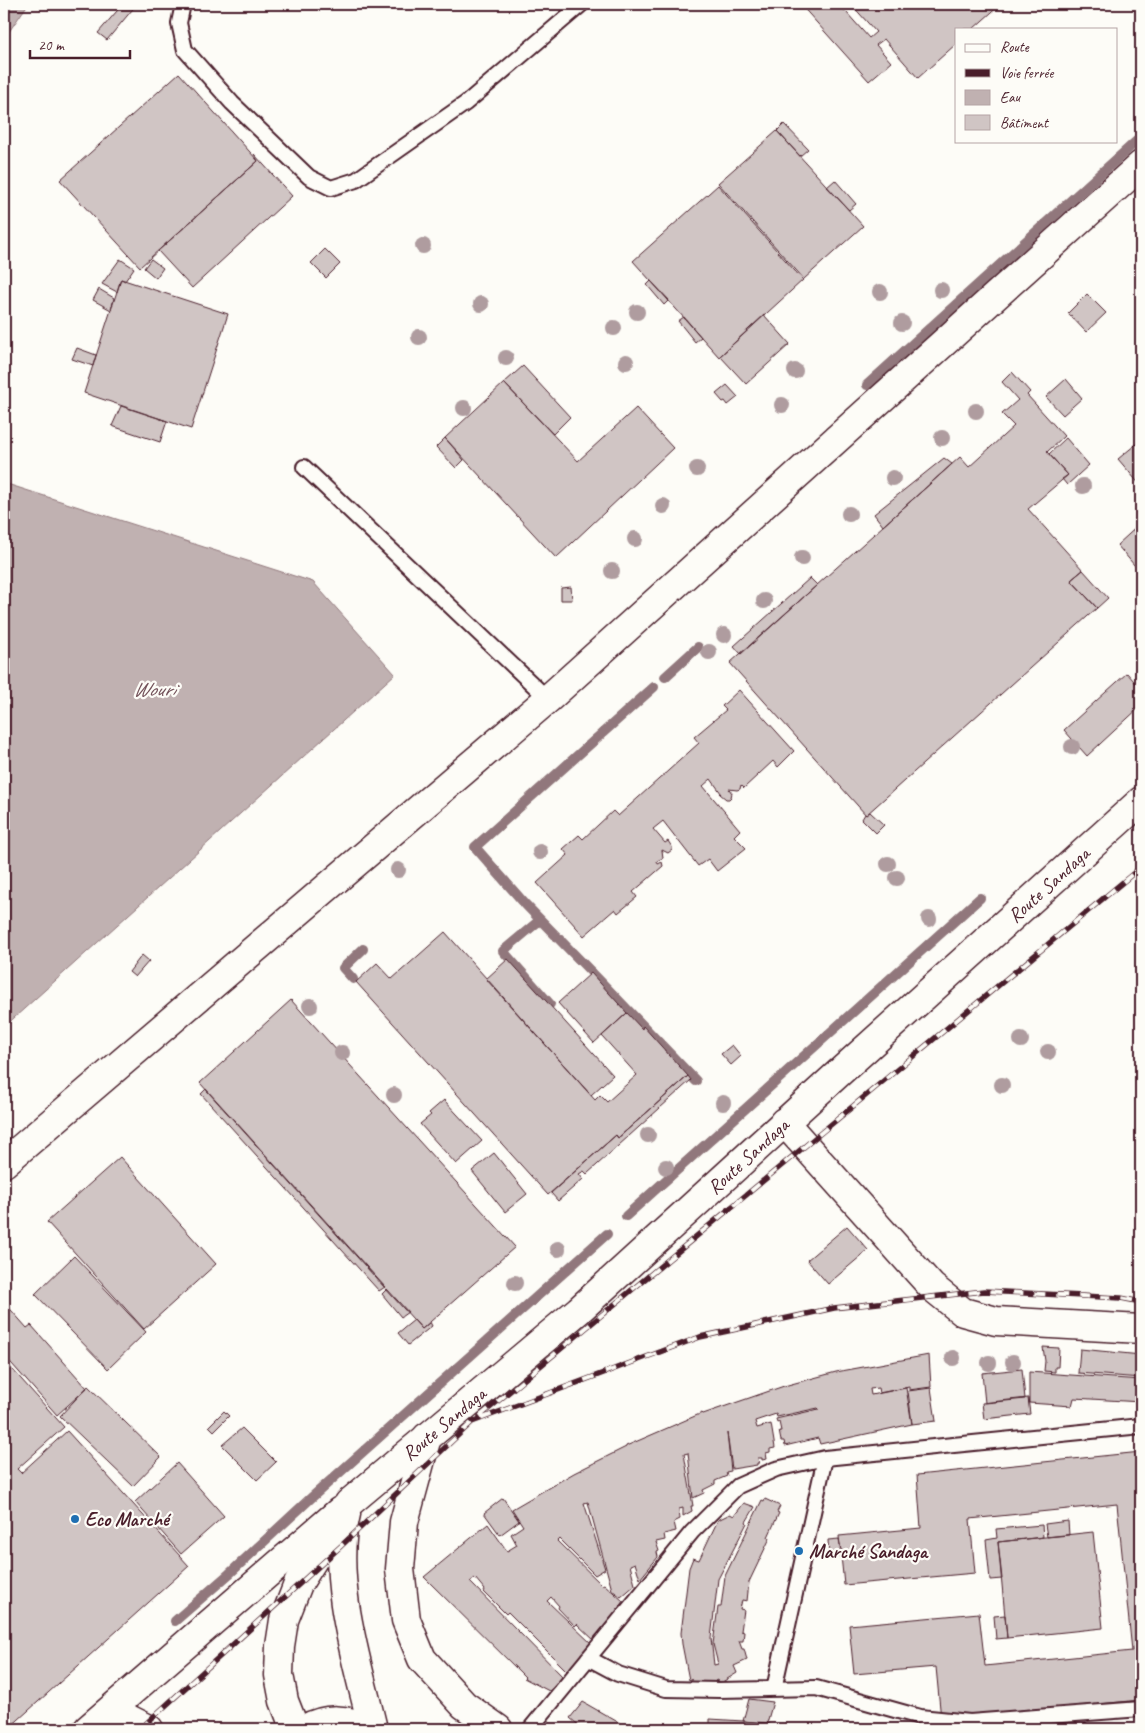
<svg xmlns="http://www.w3.org/2000/svg" width="1145" height="1733" viewBox="0 0 1145 1733" font-family="Caveat,sans-serif">
  <style>
    .water { fill: #c0b1b1; stroke: #91777b }
    .lines { fill: none; stroke-linecap: round; stroke-linejoin: round }
    .stream { stroke: #91777b; stroke-width: 10 }
    .building { fill: #d0c5c4; stroke: #4a1f2b }
    .service-casing { stroke: #4a1f2b; stroke-width: 18 }
    .minor-casing { stroke: #4a1f2b; stroke-width: 31 }
    .tertiary-casing { stroke: #4a1f2b; stroke-width: 31 }
    .primary-casing { stroke: #4a1f2b; stroke-width: 31 }
    .trunk-casing { stroke: #4a1f2b; stroke-width: 31 }
    .service { stroke: #fdfcf7; stroke-width: 14 }
    .minor { stroke: #fdfcf7; stroke-width: 28 }
    .tertiary { stroke: #fdfcf7; stroke-width: 28 }
    .primary { stroke: #fdfcf7; stroke-width: 28 }
    .trunk { stroke: #fdfcf7; stroke-width: 28 }
    .rail-casing { stroke: #4a1f2b; stroke-width: 5.5 }
    .rail { stroke: #fdfcf7; stroke-width: 4; stroke-dasharray: 11; stroke-linecap: butt }
    .tree { fill: #af9c9f }
    .poi-dot { fill: #1f6fb2; stroke: #fdfcf7; stroke-width: 2 }
    .labels { text-anchor: middle; stroke-width: 4.5; stroke-linejoin: round; paint-order: stroke }
    .street-label { font-size: 20px; fill: #4a1f2b; stroke: #fdfcf7 }
    .poi-label { font-size: 20px; font-weight: bold; fill: #4a1f2b; stroke: #fdfcf7; text-anchor: start }
    .water-label { font-size: 21px; font-style: italic; fill: #73525a; stroke: #fdfcf7 }
  </style>
  <rect width="100%" height="100%" fill="#fdfcf7"/>
  <filter id="ink" filterUnits="userSpaceOnUse"><feTurbulence type="fractalNoise" baseFrequency=".02" numOctaves="2"/><feDisplacementMap in="SourceGraphic" scale="10" xChannelSelector="R" yChannelSelector="G"/><feConvolveMatrix kernelMatrix="1 2 1 2 8 2 1 2 1" color-interpolation-filters="sRGB"/></filter>
  <g filter="url(#ink)">
    <path class="water" d="M4 4H28L4 39Z
      M4 483 313 582 395 674 4 1027Z"/>
    <g class="lines">
      <path class="stream" d="M867 385 1141 137
        M665 677 698 647
        M654 687 475 847 526 905 601 982 696 1081
        M540 920 503 951 550 1004
        M353 979 343 968 363 949
        M626 1216 980 898
        M175 1621 229 1574 311 1498 607 1234"/>
    </g>
    <path class="building" d="M123 4H137L107 40 98 33Z
      M800 4H839L869 38 876 32 851 4H1001L973 29H956V44L918 78 884 39 876 45 891 62 869 81Z
      M179 73 258 161 140 267 60 180Z
      M784 124 808 149 800 156 777 131Z
      M777 131 863 226 804 279 718 183Z
      M254 154 292 196 192 288 158 251 258 161Z
      M835 180 856 204 849 210 827 187Z
      M718 185 803 280 719 357 633 261Z
      M325 249 340 264 326 278 311 263Z
      M120 259 134 268 125 281 121 279 117 292 102 284Z
      M151 259 163 268 156 278 144 268Z
      M121 279 228 314 191 429 84 393Z
      M651 281 669 300 664 305 647 285Z
      M99 289 114 298 111 310 93 300Z
      M1087 294 1106 313 1086 332 1068 313Z
      M764 315 790 344 746 384 720 356Z
      M684 317 701 337 695 342 678 321Z
      M77 348 96 355 93 366 72 359Z
      M523 366 570 417 553 434 504 383Z
      M1012 372 1030 392 1027 395 1064 436 1047 452 1068 475 1028 509 1083 570 1071 580 1097 608 866 815 730 663 960 457 969 467 1014 426 1002 414 1018 400 1002 382Z
      M1066 379 1082 398 1063 415 1046 397Z
      M504 383 578 461 636 408 673 448 556 558 445 438Z
      M727 385 738 397 728 405 725 401 723 402 716 394Z
      M121 406 167 421 160 442 112 426Z
      M445 438 464 460 456 468 436 447Z
      M1066 438 1089 465 1067 485 1062 479 1068 475 1049 454Z
      M1141 440V486L1118 459Z
      M944 458 952 464 883 526 874 514Z
      M1140 524 1141 525V573L1117 545Z
      M1083 570 1108 598 1097 608 1071 580Z
      M810 578 817 585 741 654 734 646Z
      M571 587 572 600H561V588Z
      M1127 673 1141 689V706L1087 756 1064 730Z
      M739 690 794 751 778 767 773 761 744 788 741 785 740 789 737 790 729 789 732 793 731 797 729 799H726L720 794 721 793 711 779 703 786 740 830 734 836 746 848 717 871 708 859 698 866 663 821 653 829 665 843 668 841 672 847V850L668 853 662 850 663 858 657 861 658 864 662 862 663 866 633 892 637 897 618 913 615 909 584 936 537 883 568 855 563 849 579 835 583 839 613 811 618 816 699 743 694 737 726 710 722 706Z
      M870 812 884 825 876 833 862 819 865 814 866 815Z
      M445 932 595 1100 600 1095 607 1102 637 1075 602 1036 627 1013 642 1029 643 1026 688 1076 618 1138 616 1135 548 1195 356 982 377 963 392 979Z
      M142 955 149 961 135 977 129 972Z
      M508 959 613 1075 591 1095 486 979Z
      M591 973 627 1013 594 1043 558 1003Z
      M291 1000 515 1247 422 1329 200 1083Z
      M732 1045 741 1056 731 1065 721 1054Z
      M688 1076 691 1080 587 1174 584 1171 579 1174 583 1179 558 1201 551 1193 616 1135 618 1138Z
      M206 1089 385 1287 379 1291 201 1094Z
      M444 1100 482 1141 456 1164 420 1124 431 1115 429 1113Z
      M494 1153 527 1194 505 1212 472 1171Z
      M120 1157 216 1264 144 1329 47 1222Z
      M847 1226 868 1250 828 1284 807 1260Z
      M74 1256 146 1332 108 1369 35 1294Z
      M387 1289 408 1312 401 1317 382 1294Z
      M4 1302 27 1328 31 1325 87 1388 57 1415 4 1355Z
      M414 1320 422 1329 430 1322 432 1326 408 1345 398 1333Z
      M1043 1347 1059 1348 1058 1367H1055V1372L1044 1371 1045 1361Z
      M1080 1349 1141 1355V1378L1078 1373Z
      M929 1355 931 1387 909 1390V1387L879 1393 878 1388 870 1389 871 1395 906 1388 912 1424 820 1444 818 1438 785 1446 784 1441H781L779 1431H781L779 1422 777 1423 776 1419 819 1409 818 1408 777 1417 776 1414 755 1421 757 1428 771 1424 775 1448 770 1449V1452L766 1453 767 1459 762 1460V1458H758L759 1463H757V1465L732 1469 727 1433 731 1471 726 1472 727 1476 715 1481V1484L703 1490 704 1493 693 1498 688 1453 684 1454 693 1506H691L692 1511 683 1516V1508L679 1509 680 1519 674 1522 676 1531 664 1534 665 1540 656 1542 659 1551 657 1552 658 1557 640 1579 635 1563 630 1565 635 1585 621 1597 612 1590 588 1502 584 1503 605 1569 595 1575 559 1539 557 1541 602 1585 604 1584 623 1601 617 1610 620 1612 596 1642 577 1624 575 1626 558 1608 559 1606 551 1597 547 1601 593 1645 567 1671 508 1612 506 1614 484 1592 485 1590 475 1578 470 1582 564 1678 549 1691 524 1678 525 1677 424 1577 488 1524 507 1551 517 1545 511 1534 523 1526 512 1509 574 1473 626 1447V1446L702 1413 703 1414 784 1386 836 1372Z
      M4 1360 64 1427 17 1469 21 1473 67 1431 189 1566 8 1729H4Z
      M1022 1369 1025 1399 985 1403 982 1373Z
      M1029 1372 1141 1380V1402L1074 1398 1072 1406 1029 1403Z
      M88 1386 161 1457 133 1486 60 1416Z
      M931 1388 936 1421 912 1424 908 1391Z
      M1028 1398 1030 1414 984 1419 982 1403Z
      M224 1411 229 1416 214 1431 209 1426Z
      M242 1428 276 1462 257 1480 222 1445Z
      M1141 1452V1700L941 1719 936 1667 854 1674 849 1625 979 1613 985 1666 1132 1651 1117 1504 970 1519 975 1573 844 1585 839 1536 921 1528 917 1475Z
      M177 1463 224 1516 181 1554 135 1502Z
      M503 1498 519 1521 500 1535 484 1513Z
      M765 1499 780 1506 777 1512 779 1513 768 1537 770 1538 749 1582 747 1601 742 1600 740 1609 744 1610 741 1631 744 1632 743 1641H739L742 1649H744L747 1660 734 1666 737 1673 719 1684 717 1680 715 1681 716 1685 697 1689 691 1679 689 1680 682 1644 681 1633 689 1568 693 1558 699 1560 718 1520 730 1514 734 1516 744 1503 755 1507 746 1522 747 1523 718 1579 711 1638 714 1665 718 1664 713 1644 718 1607H721L725 1576 762 1500 764 1501Z
      M1068 1521 1069 1535 1047 1537 1045 1524Z
      M1042 1525 1043 1537 998 1542 1002 1579 990 1580 986 1540 997 1538 996 1529Z
      M1093 1532 1103 1628 1007 1638 998 1542Z
      M839 1539 842 1556 829 1557 828 1540Z
      M1005 1615 1007 1638 996 1639 994 1616Z
      M749 1699 773 1702 767 1723 743 1721Z
      M583 1702 630 1729H583L570 1718Z
      M710 1719 743 1721 770 1724 769 1729H710Z
      M657 1724 669 1729H654Z"/>
    <g class="lines">
      <defs>
        <path id="service" d="M183 4 179 23 185 50 232 103 309 177 331 188 356 180 466 103 582 4
          M304 467 548 699
          M588 1658 618 1674 666 1689 719 1690 816 1688 920 1717 970 1722 1141 1709
          M774 1689 825 1458
          M530 1729 692 1532 738 1486 776 1469 825 1458 1141 1426"/>
        <path id="minor" d="M784 1122 932 1287 963 1312 996 1321 1141 1329
          M4 1163 548 699 1141 165"/>
        <path id="tertiary" d="M88 1729 340 1511"/>
        <g id="primary">
          <path d="M346 1514C330 1579 358 1665 373 1729"/>
          <path id="s1" d="M295 1729 284 1701 279 1675 280 1646 284 1620 298 1584 349 1503 579 1310 840 1072 1141 801"/>
        </g>
        <path id="trunk" d="M427 1437 404 1522 400 1569 406 1620 422 1659 464 1705 498 1729
          M111 1710 149 1729
          M305 1729C325 1717 348 1718 369 1729"/>
      </defs>
      <use href="#service" class="service-casing"/>
      <use href="#minor" class="minor-casing"/>
      <use href="#tertiary" class="tertiary-casing"/>
      <use href="#primary" class="primary-casing"/>
      <use href="#trunk" class="trunk-casing"/>
      <use href="#service" class="service"/>
      <use href="#minor" class="minor"/>
      <use href="#tertiary" class="tertiary"/>
      <use href="#primary" class="primary"/>
      <use href="#trunk" class="trunk"/>
      <defs>
        <path id="rail" d="M480 1416 1141 867
          M140 1729 341 1546 472 1422 700 1337 834 1308 984 1291 1121 1298 1141 1302"/>
      </defs>
      <use href="#rail" class="rail-casing"/>
      <use href="#rail" class="rail"/>
    </g>
    <g class="tree">
      <circle cx="423" cy="246" r="8"/>
      <circle cx="941" cy="290" r="8"/>
      <circle cx="880" cy="292" r="8"/>
      <circle cx="481" cy="304" r="8"/>
      <circle cx="637" cy="312" r="8"/>
      <circle cx="902" cy="323" r="8"/>
      <circle cx="614" cy="328" r="8"/>
      <circle cx="419" cy="337" r="8"/>
      <circle cx="506" cy="358" r="8"/>
      <circle cx="626" cy="362" r="8"/>
      <circle cx="795" cy="371" r="8"/>
      <circle cx="782" cy="405" r="8"/>
      <circle cx="464" cy="408" r="8"/>
      <circle cx="976" cy="411" r="8"/>
      <circle cx="942" cy="438" r="8"/>
      <circle cx="697" cy="469" r="8"/>
      <circle cx="893" cy="478" r="8"/>
      <circle cx="1083" cy="486" r="8"/>
      <circle cx="663" cy="506" r="8"/>
      <circle cx="849" cy="514" r="8"/>
      <circle cx="635" cy="539" r="8"/>
      <circle cx="802" cy="558" r="8"/>
      <circle cx="612" cy="571" r="8"/>
      <circle cx="764" cy="601" r="8"/>
      <circle cx="724" cy="635" r="8"/>
      <circle cx="709" cy="652" r="8"/>
      <circle cx="1072" cy="747" r="8"/>
      <circle cx="540" cy="852" r="8"/>
      <circle cx="888" cy="864" r="8"/>
      <circle cx="398" cy="870" r="8"/>
      <circle cx="897" cy="878" r="8"/>
      <circle cx="929" cy="919" r="8"/>
      <circle cx="310" cy="1006" r="8"/>
      <circle cx="1021" cy="1040" r="8"/>
      <circle cx="1048" cy="1052" r="8"/>
      <circle cx="342" cy="1053" r="8"/>
      <circle cx="1002" cy="1085" r="8"/>
      <circle cx="394" cy="1095" r="8"/>
      <circle cx="723" cy="1103" r="8"/>
      <circle cx="648" cy="1135" r="8"/>
      <circle cx="666" cy="1167" r="8"/>
      <circle cx="558" cy="1249" r="8"/>
      <circle cx="515" cy="1283" r="8"/>
      <circle cx="953" cy="1358" r="8"/>
      <circle cx="1013" cy="1362" r="8"/>
      <circle cx="989" cy="1363" r="8"/>
    </g>
  </g>
  <g class="poi-dot">
    <circle cx="75" cy="1519" r="5"/>
    <circle cx="799" cy="1551" r="5"/>
  </g>
  <g class="labels">
    <g class="street-label">
      <text dy="7" stroke="none"><textPath href="#s1" startOffset="1180">Route Sandaga</textPath></text>
      <text dy="7" stroke="none"><textPath href="#s1" startOffset="775">Route Sandaga</textPath></text>
      <text dy="7" stroke="none"><textPath href="#s1" startOffset="370">Route Sandaga</textPath></text>
    </g>
    <g class="poi-label">
      <text x="85" y="1526">Eco Marché</text>
      <text x="809" y="1558">Marché Sandaga</text>
    </g>
    <g class="water-label">
      <text x="154" y="696">Wouri</text>
    </g>
  </g>
  <rect width="1145" height="1733" fill="none" stroke="#fdfcf7" stroke-width="20"/>
  <rect x="10" y="10" width="1125" height="1713" fill="none" stroke="#4a1f2b" stroke-width="2" filter="url(#ink)"/>
  <rect x="955" y="28" width="162" height="115" fill="#fdfcf7" stroke="#b5a4a5"/>
  <rect x="965" y="44" width="25" height="8" fill="#fdfcf7" stroke="#b5a4a5"/>
  <text x="1000" y="52" font-size="15" fill="#4a1f2b">Route</text>
  <rect x="965" y="69" width="25" height="8" fill="#4a1f2b" stroke="#b5a4a5"/>
  <text x="1000" y="78" font-size="15" fill="#4a1f2b">Voie ferrée</text>
  <rect x="965" y="90" width="25" height="15" fill="#c0b1b1" stroke="#b5a4a5"/>
  <text x="1000" y="102" font-size="15" fill="#4a1f2b">Eau</text>
  <rect x="965" y="115" width="25" height="15" fill="#d0c5c4" stroke="#b5a4a5"/>
  <text x="1000" y="128" font-size="15" fill="#4a1f2b">Bâtiment</text>
  <path d="M30 50v8h100v-8" fill="none" stroke="#4a1f2b" stroke-width="2.5"/>
  <text x="38" y="50" font-size="15" fill="#4a1f2b" stroke="#fdfcf7" stroke-width="4" paint-order="stroke">20 m</text>
</svg>
